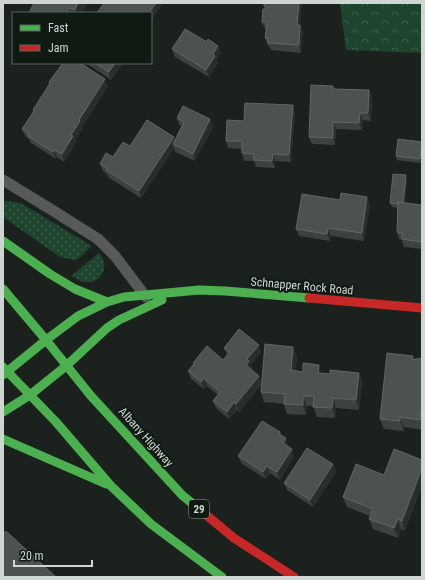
<svg xmlns="http://www.w3.org/2000/svg" width="425" height="580" viewBox="0 0 425 580" font-family="'Roboto Condensed',sans-serif">
  <style>
    .grass { fill: url(#grass-dots) }
    .forest { fill: url(#forest-crowns) }
    .lines { fill: none; stroke-linecap: round; stroke-linejoin: round }
    .lane { stroke: #565b58; stroke-width: 11 }
    .fast { stroke: #4caf50; stroke-width: 9 }
    .jam { stroke: #c62828; stroke-width: 9 }
    .wall { fill: #3d423f }
    .shaded-wall { fill: #292e2b }
    .building { fill: #4d524f; stroke: #616763 }
    .labels { text-anchor: middle; stroke-width: 4; stroke-linejoin: round; paint-order: stroke }
    .shield { fill: #0f1a13; stroke: #959e98; stroke-width: 1 }
    .shield-label { font-size: 11px; font-weight: bold; fill: #cfd6d1 }
    .street-label { font-size: 12px; fill: #cfd6d1; stroke: #0f1a13 }
  </style>
  <defs>
    <pattern id="grass-dots" width="8" height="8" patternUnits="userSpaceOnUse"><rect width="8" height="8" fill="#1f442d"/><path d="M2 2h.1M6 6h.1" fill="none" stroke="#3e5e4a" stroke-width="1.8" stroke-linecap="round"/></pattern>
    <pattern id="forest-crowns" width="20" height="18" patternUnits="userSpaceOnUse"><rect width="20" height="18" fill="#1f442d"/><path d="M2 6a3 3 0 1 1 6 0M12 15a3 3 0 1 1 6 0" fill="none" stroke="#3e5e4a"/></pattern>
  </defs>
  <rect width="100%" height="100%" fill="#1b211d"/>
  <path class="grass" d="M6 201 21 203 92 246 79 258 74 260 60 257 3 217V202Z
    M99 253C101 256 103 259 104 262 106 272 99 282 89 282 82 283 77 279 71 276Z"/>
  <path class="forest" d="M340 3H422V53L346 50Z"/>
  <g class="lines">
    <path class="lane" d="M3 180 52 210 98 239 115 256 146 297"/>
    <path class="fast" d="M3 241 50 274 75 289 107 302
      M3 289 46 340 91 396 182 495 199 509
      M3 367 56 422 111 486 151 524 222 577
      M3 375 46 340 78 316 107 302 124 297 199 290 225 291 309 298
      M3 412 30 395 66 366 107 328 119 320 162 300
      M3 439 106 484"/>
    <path class="jam" d="M309 298 422 308
      M199 509 234 538 294 577"/>
  </g>
  <path class="wall" d="M34 3H87L82 13H29Z
    M264 3 300 25 303 32 301 53 271 50 269 46H268L265 38 266 29H265L262 22 265 9 264 6Z
    M172 49 221 53 216 60 218 63 209 77 175 57Z
    M86 63H123L111 80Z
    M49 82 108 86 82 127 83 128 75 141 76 143 64 162 57 157 56 159 31 143 29 139 25 136 22 129 33 112V110L50 83Z
    M333 86 334 89 369 90 372 97 371 121 363 120 362 130 336 129 335 145 312 144 309 137Z
    M295 112 291 162 275 161V168L256 167 254 161H244L242 153V149L228 148 226 141 244 121Z
    M177 118 210 119 213 127 195 161 175 152 174 148 141 198 108 177 107 174 103 171 100 164 113 157 130 146 175 140 182 126 179 125Z
    M422 143 421 163 397 160 396 156Z
    M407 179 405 203 422 205V249L404 247 402 240 399 239 397 232 398 208 392 207 390 203Z
    M370 205 364 241 331 236 330 241 299 236 296 229Z
    M293 347 297 357 295 371 330 374 359 373 362 382 359 410 336 408 335 418 317 417 313 406H307L306 415 287 414 284 404 264 402 261 392 262 384 239 412 237 410 229 419 216 408 213 401 218 395 207 386 204 389 191 379 188 371 194 365 193 363 223 360 227 355 224 348 261 352 251 365 252 368 251 369 262 382Z
    M422 358V430L404 427V431L384 429 380 419 414 359Z
    M280 432 282 436 288 446V447L294 457 280 480 270 473 266 479 241 463 238 456Z
    M394 449 405 531 401 529 398 538 373 529 369 519 370 516 347 507 343 497 384 475Z
    M333 464 336 472 313 507 287 490 284 483Z"/>
  <path class="shaded-wall" d="M78 3H87L82 13H76L75 10Z
    M156 3H163L151 21V13H149Z
    M299 3H302L300 25 303 32 301 53 299 45 297 25Z
    M69 8 71 13H67Z
    M218 46 221 53 216 60 218 63 209 77 206 70 213 54Z
    M115 63H123L111 80 109 72Z
    M105 79 108 86 82 127 83 128 75 141 76 143 64 162 62 154 79 120Z
    M369 90 372 97 371 121 368 113Z
    M293 105 295 112 291 162 289 155Z
    M360 113 363 120 362 130 359 123Z
    M210 119 213 127 195 161 193 154Z
    M333 122 336 129 335 145 333 138Z
    M174 137 177 144H173L174 148 141 198 139 191Z
    M422 143V157L421 163 420 159Z
    M54 150 57 157 56 159 53 152Z
    M273 154 275 161V168L272 161Z
    M406 175 407 179 405 208 403 204Z
    M367 197 370 205 364 241 362 233Z
    M328 228 331 236 330 241 327 234Z
    M259 345 261 352 251 365 252 368 248 372 246 365 247 359Z
    M293 347 297 357 295 380 291 370Z
    M319 365 322 375 318 373Z
    M359 373 362 382 359 410 356 400Z
    M259 376 262 383 239 412 236 404Z
    M204 378 207 386 204 389 201 382Z
    M303 396 307 406 306 415 303 405Z
    M333 398 336 408 335 418 332 408Z
    M234 402 237 410 229 419 227 412Z
    M421 409H422V426L420 420Z
    M400 417 404 427V431L400 421Z
    M286 438 288 446 286 451 283 443Z
    M292 449 294 457 280 480 277 472Z
    M333 464 336 472 313 507 310 500Z
    M267 466 270 473 266 479 263 472Z
    M422 468V487L405 531 402 521Z
    M398 519 401 529 398 538 394 528Z"/>
  <path class="building" d="M34 3H78L75 10 69 8 67 13H29Z
    M104 3H156L149 13H97Z
    M264 3H299L297 25H300L299 45 268 43V39L265 38 267 22H262L263 9H266V6H264Z
    M185 29 207 42 208 39 218 46 213 54 215 56 206 70 172 49Z
    M63 63H80L105 79 79 120 80 121 71 135 73 136 62 154 54 150 53 152 43 146 28 136 29 134 22 129 34 111 33 110 50 83 49 82Z
    M95 63H115L109 72Z
    M311 85 333 86V89L369 90 368 113H360L359 123 333 122V138L309 137Z
    M245 103 293 105 289 155 273 154 272 161 254 160V154L242 153V141H226L227 120 244 121Z
    M183 106 210 119 193 154 173 144 184 122 177 118Z
    M147 120 174 137 139 191 106 170 107 168 100 164 106 153 113 157 123 142 130 146Z
    M398 139 422 142 420 159 396 156Z
    M393 174 406 175 403 203 398 202V204L390 203Z
    M341 193 367 197 362 233 328 228 327 234 296 229 302 194 340 200Z
    M398 202 422 205V242L402 239V233L397 232Z
    M239 329 259 345 247 359 249 361 246 365 259 376 236 404 234 402 227 412 213 401 220 392 204 378 201 382 188 371 194 364 193 363 207 346 223 360 230 352 224 348Z
    M265 344 293 347 291 370 303 372V363L319 365 318 373 330 374V370L359 373 356 400 333 398 332 408 313 407 314 396H303V405L284 404 285 394 261 392Z
    M387 353 413 356V360L422 358V409H421L420 420 400 417V421L380 419Z
    M262 421 280 432 279 434 286 438 283 443 292 449 277 472 267 466 263 472 238 456Z
    M307 448 333 464 310 500 284 483Z
    M394 449 422 460V468L402 521 398 519 394 528 369 519 373 509 343 497 356 464 384 475Z
    M3 532H7L56 577H3Z"/>
  <g class="labels">
    <rect class="shield" x="189" y="500" width="20" height="18" rx="3"/>
    <g class="shield-label">
      <text x="199" y="513">29</text>
    </g>
    <g class="street-label">
      <text transform="translate(302 286) rotate(5)" y="4">Schnapper Rock Road</text>
      <text transform="translate(146 437) rotate(48)" y="4">Albany Highway</text>
    </g>
  </g>
  <rect width="425" height="580" fill="none" stroke="#cfd6d1" stroke-width="8"/>
  <rect x="12" y="12" width="140" height="52" fill="#0f1a13" stroke="#5c655f"/>
  <rect x="20" y="25" width="20" height="6" fill="#4caf50" stroke="#5c655f"/>
  <text x="48" y="32" font-size="12" fill="#cfd6d1">Fast</text>
  <rect x="20" y="45" width="20" height="6" fill="#c62828" stroke="#5c655f"/>
  <text x="48" y="52" font-size="12" fill="#cfd6d1">Jam</text>
  <path d="M14 560v6h78v-6" fill="none" stroke="#cfd6d1" stroke-width="2"/>
  <text x="20" y="560" font-size="12" fill="#cfd6d1" stroke="#0f1a13" stroke-width="3" paint-order="stroke">20 m</text>
</svg>
